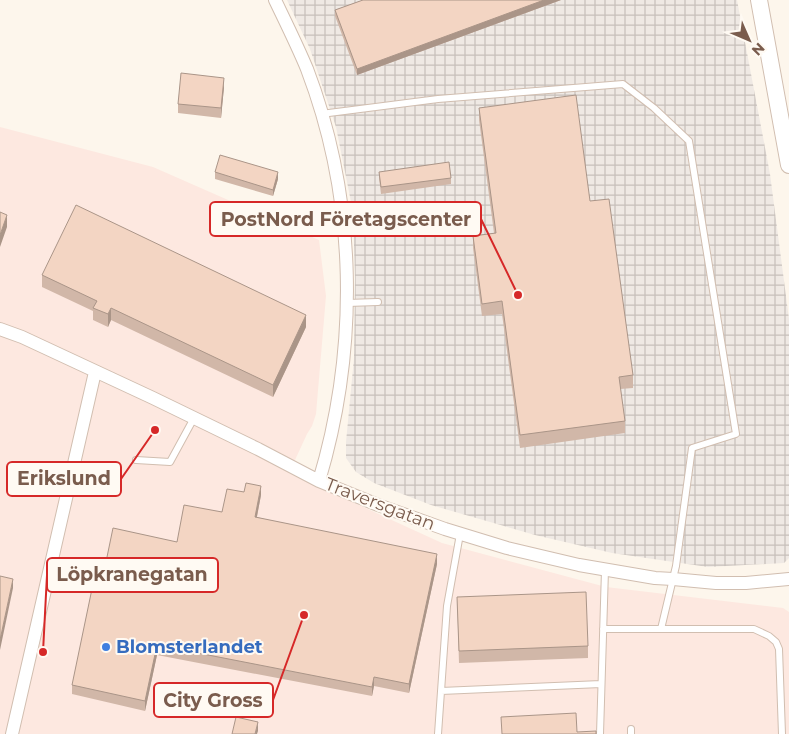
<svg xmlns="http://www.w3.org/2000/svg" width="789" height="734" viewBox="0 0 789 734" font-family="Montserrat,sans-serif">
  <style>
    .commercial { fill: #fde8e0 }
    .industrial { fill: url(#industrial-grid) }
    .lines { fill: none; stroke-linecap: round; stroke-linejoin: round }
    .service-casing { stroke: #d1beb0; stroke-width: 8 }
    .minor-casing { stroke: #d1beb0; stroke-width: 14 }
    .tertiary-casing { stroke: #d1beb0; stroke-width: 18 }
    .service { stroke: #fff; stroke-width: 6 }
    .minor { stroke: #fff; stroke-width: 12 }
    .tertiary { stroke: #fff; stroke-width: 16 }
    .wall { fill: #d1b7a8 }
    .shaded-wall { fill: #aa9588 }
    .building { fill: #f3d5c3; stroke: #aa9588 }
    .shop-dot { fill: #3f7fe0; stroke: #fffaf3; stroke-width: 2 }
    .labels { text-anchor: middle; stroke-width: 4; stroke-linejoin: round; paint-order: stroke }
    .street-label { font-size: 18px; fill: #7a5c4d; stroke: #fffaf3 }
    .shop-label { font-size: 18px; font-weight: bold; fill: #366cbe; stroke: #fffaf3; text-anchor: start }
    .leader { fill: none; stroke: #d62828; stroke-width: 2 }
    .callout-dot { fill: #d62828; stroke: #fffaf3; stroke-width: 2 }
    .callout { fill: #fffaf3; stroke: #d62828; stroke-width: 2 }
    .callout-label { font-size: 19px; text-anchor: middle; font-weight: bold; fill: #7a5c4d }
  </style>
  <defs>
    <pattern id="industrial-grid" width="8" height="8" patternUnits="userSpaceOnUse" patternTransform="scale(1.25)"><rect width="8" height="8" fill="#efe9e4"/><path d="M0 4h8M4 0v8" fill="none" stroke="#c7c0bb"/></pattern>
  </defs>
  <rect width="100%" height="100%" fill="#fdf6ec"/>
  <path class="commercial" d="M0 127 153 167 319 240 326 296 316 414 312 426 307 434 289 473 442 543 606 587 783 608 789 612V734H0Z"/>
  <path class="industrial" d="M287 0H737L770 174 789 319V558L784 563 708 567 612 553 535 535 431 505 374 483 356 472 346 458V442L354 358 355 278 353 212 336 127 310 49Z"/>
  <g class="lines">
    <defs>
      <path id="service" d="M321 114 438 99 623 84 654 108 689 141 736 434 692 448 676 566 661 629H754L769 636 776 642 779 649 782 734
        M347 303 378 302
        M136 460 170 462 194 418
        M603 629H661
        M441 691 601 684
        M438 734 447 606 460 534
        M600 734 605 570
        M631 734V729"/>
      <path id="minor" d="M275 0C286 23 297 45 307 69 357 200 359 347 319 481
        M0 329 22 337 153 398 258 449 319 481 378 505 445 529 507 548 579 565 655 578 673 579 716 583H746L789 579
        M12 734 95 372"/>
      <path id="tertiary" d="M759 0 789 165"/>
    </defs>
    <use href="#service" class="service-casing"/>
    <use href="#minor" class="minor-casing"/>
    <use href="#tertiary" class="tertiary-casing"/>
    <use href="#service" class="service"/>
    <use href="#minor" class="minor"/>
    <use href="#tertiary" class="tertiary"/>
  </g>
  <path class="wall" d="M363 0H561L357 75 335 16V10Z
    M224 87 221 118 178 113V104Z
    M479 108 590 201 633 375V388L620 389 625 421V433L520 448 502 314 482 316 473 248V236L494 233 479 120Z
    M215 172 278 179 273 196 215 179Z
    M379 172 451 178V184L381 194 379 178Z
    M42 275 306 327 273 397 111 320 108 327 93 320V311L42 287Z
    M261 495 257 517 437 564 409 693 374 686 372 696 157 655 145 711 72 694V685L101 586 177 542 222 512Z
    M457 597 588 646V658L459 663Z"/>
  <path class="shaded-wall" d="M544 0H561L357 75V69Z
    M224 78V87L221 118V108Z
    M278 172V179L273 196V190Z
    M7 215V227L0 247V235Z
    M111 308V320L108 327V314Z
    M306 315V327L273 397V385Z
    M261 486V495L255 526V517Z
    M437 554V564L409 693V684Z
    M13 579V588L0 650V640Z
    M157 645V655L145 711V701Z
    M374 677V686L372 696V687Z
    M258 722V731L257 734H255Z"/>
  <path class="building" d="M363 0H544L357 69 335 10Z
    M181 73 224 78 221 108 178 104Z
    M576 95 590 201 609 199 633 375 619 377 625 421 520 435 502 301 482 304 473 236 496 233 479 108Z
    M220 155 278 172 273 190 215 172Z
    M449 162 451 178 381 187 379 172Z
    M76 205 306 315 273 385 111 308 108 314 93 308 97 301 42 275Z
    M0 212 7 215 0 235Z
    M246 483 261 486 255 517 437 554 409 684 374 677 372 687 157 645 145 701 72 685 93 584 101 586 113 528 177 542 184 505 222 512 227 489 244 492Z
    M0 576 13 579 0 640Z
    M586 592 588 646 459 651 457 597Z
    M576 713 577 732 596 731V734H502L501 717Z
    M236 717 258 722 255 734H232Z"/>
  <circle class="shop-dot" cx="106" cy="647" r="5"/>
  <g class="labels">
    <g class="street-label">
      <text transform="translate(380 504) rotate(21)" y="6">Traversgatan</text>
    </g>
    <g class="shop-label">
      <text x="116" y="653">Blomsterlandet</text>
    </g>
  </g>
  <path class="leader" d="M518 295L481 219M155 430L121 479M43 652L47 575M304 615L273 700"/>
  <g class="callout-dot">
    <circle cx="518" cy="295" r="5"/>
    <circle cx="155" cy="430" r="5"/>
    <circle cx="43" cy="652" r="5"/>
    <circle cx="304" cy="615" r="5"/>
  </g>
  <g class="callout">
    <rect x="210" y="202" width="271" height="34" rx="5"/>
    <rect x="7" y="462" width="114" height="34" rx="5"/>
    <rect x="47" y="558" width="171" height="34" rx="5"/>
    <rect x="154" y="683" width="119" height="34" rx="5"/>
  </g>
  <g class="callout-label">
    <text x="346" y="226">PostNord Företagscenter</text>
    <text x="64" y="485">Erikslund</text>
    <text x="132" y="581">Löpkranegatan</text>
    <text x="213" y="707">City Gross</text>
  </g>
  <g transform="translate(749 40) rotate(135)" stroke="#fffaf3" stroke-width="4" paint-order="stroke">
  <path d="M0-4L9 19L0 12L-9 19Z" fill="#7a5c4d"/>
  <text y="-8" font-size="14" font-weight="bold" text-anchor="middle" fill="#7a5c4d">N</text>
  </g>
</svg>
